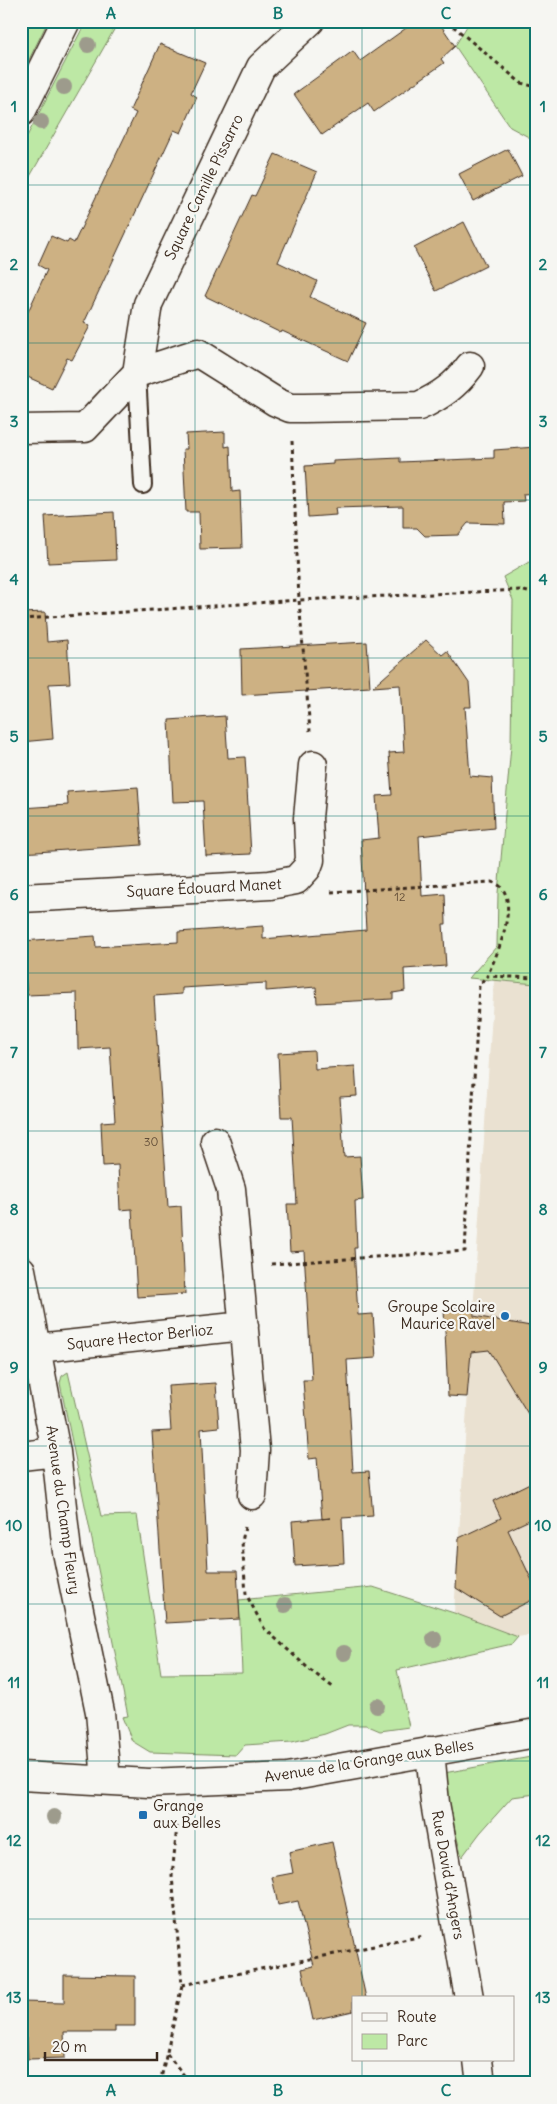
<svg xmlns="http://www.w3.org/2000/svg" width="557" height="2104" viewBox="0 0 557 2104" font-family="Delius,sans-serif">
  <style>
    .built { fill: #eae1d1 }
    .green { fill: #bde8a5; stroke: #7c8962 }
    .building { fill: #cdb183; stroke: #3b2a1e }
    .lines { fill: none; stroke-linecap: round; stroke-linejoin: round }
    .lane-casing { stroke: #3b2a1e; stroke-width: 20 }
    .street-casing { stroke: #3b2a1e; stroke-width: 31 }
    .path { stroke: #3b2a1e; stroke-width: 3; stroke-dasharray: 4 4; stroke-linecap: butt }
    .lane { stroke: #f6f6f2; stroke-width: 16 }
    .street { stroke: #f6f6f2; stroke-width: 28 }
    .tree { fill: #9d9b8c }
    .grid { fill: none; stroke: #0f766e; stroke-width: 1; stroke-opacity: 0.55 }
    .poi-dot { fill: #1f6fb2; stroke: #f6f6f2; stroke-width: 2 }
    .labels { text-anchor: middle; stroke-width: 4.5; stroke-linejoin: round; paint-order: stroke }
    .number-label { font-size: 12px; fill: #604c37 }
    .street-label { font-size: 15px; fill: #3b2a1e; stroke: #f6f6f2 }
    .poi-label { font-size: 15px; fill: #3b2a1e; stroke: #f6f6f2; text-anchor: end }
    .neatline { fill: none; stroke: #0f766e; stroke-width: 2 }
    .grid-label { font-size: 16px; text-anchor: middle; font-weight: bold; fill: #0f766e }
  </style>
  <rect width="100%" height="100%" fill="#f6f6f2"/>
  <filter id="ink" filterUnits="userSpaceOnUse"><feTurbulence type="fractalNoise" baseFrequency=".02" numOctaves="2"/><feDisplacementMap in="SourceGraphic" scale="10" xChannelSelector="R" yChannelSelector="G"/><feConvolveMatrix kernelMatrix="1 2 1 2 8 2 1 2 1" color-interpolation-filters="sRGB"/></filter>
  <g filter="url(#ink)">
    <path class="built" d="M494 981 536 984V1634L518 1637 454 1613Z"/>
    <path class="green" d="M26 21H48L21 76V30Z
      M86 21H119L21 192V148Z
      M470 21H536V141L510 127 455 46Z
      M536 558V984L469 978 497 946 498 893 511 746 512 672 513 600 503 577Z
      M68 1372 101 1516 137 1515 161 1674 242 1673 239 1600 373 1587 454 1613 518 1637 512 1644 397 1670 409 1727 380 1731 366 1725H348L325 1734 292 1742 245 1745 236 1755 150 1752 132 1741 122 1717 128 1716 60 1383 62 1376Z
      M536 1756V1794L512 1797 480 1833 462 1857 451 1816 444 1773Z"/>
    <path class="building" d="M416 21H438L455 46 441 59 444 63 374 112 368 103 322 135 294 94 353 51 360 61Z
      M160 44 205 63 191 93 197 97 181 133 174 130 84 323 90 326 72 360 67 358 52 388 21 374V327L47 270 38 265 51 236 67 243 69 240 74 243 136 113 130 110Z
      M508 149 522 176 473 201 459 174Z
      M275 154 317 172 278 262 317 281 310 297 366 323 348 361 282 331 281 333 205 296 252 195 255 196Z
      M464 222 486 266 436 291 414 248Z
      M225 432V447L230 446 232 492 240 491 242 548 200 549 199 512H186L183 449H187L186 434Z
      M536 447V493L523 494 524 501 504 502 505 524 468 523 458 535 425 536 417 528H403V506L335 508 336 515 308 517 305 466 333 464V461L400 458V462L494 458V450Z
      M114 512 116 560 48 563 45 516Z
      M45 612 47 642 67 640 70 683 49 684 53 739 21 742V613Z
      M426 640 442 655 447 651 469 683 471 707H465L470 776 492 778 494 828 419 836 422 896 445 894 446 924H443L446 966 404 969 405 991 393 993V999L317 1003 316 987 266 991V983L182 988V994L154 996 168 1207 181 1206 185 1294 137 1297 132 1209 120 1210 118 1165 103 1166 101 1122 115 1121 110 1047 78 1049 77 993 27 995 22 941 95 936 96 947 178 942V932L263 926V939L366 930 361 840 379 838 376 796 392 795 389 753 404 752 400 685 373 687Z
      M367 642 370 687 242 695 241 649Z
      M225 716 228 758 245 757 251 854 206 856 203 801 173 802 169 720Z
      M138 787 142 845 21 853V808L68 805 67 792Z
      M314 1051 315 1069 355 1066 357 1096 340 1097 344 1157 360 1156 363 1200 355 1201 357 1248H354L358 1315 373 1314 376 1358 347 1360 353 1472 369 1471 373 1516 342 1518 344 1563 295 1566 292 1521 331 1518 322 1519 317 1458 309 1459 303 1380H312L304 1251 290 1252 287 1204H297L292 1117H281L278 1053Z
      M474 1307V1316L536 1327V1427L489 1350 471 1352 467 1397 448 1396 444 1309Z
      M216 1383 219 1427 201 1429 208 1571H237L240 1619 165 1623 152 1432 171 1431 168 1386Z
      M536 1480V1517L508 1530 536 1589V1598L500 1616 456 1588 459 1538 501 1518 493 1501Z
      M332 1842 366 1998H353V2011L313 2020 302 1969 314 1966 298 1901 278 1905 272 1877 293 1873 289 1852Z
      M64 1975 135 1976V2026H115V2032H64L65 2058 28 2059 27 2039H21V2002L64 2003Z"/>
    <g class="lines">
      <defs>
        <path id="lane" d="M137 373 143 485"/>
        <path id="street" d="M21 112 66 21
          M137 373 198 353 276 402 290 408H304L419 406C441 396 456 385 470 366
          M21 429 85 428 137 373 148 304 261 67 310 21
          M21 898 270 885 296 880 307 868 310 860 308 818 313 765
          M215 1141 231 1189 255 1450 252 1495
          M21 1270 56 1452 67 1552 100 1712 106 1780
          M37 1348 244 1326
          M21 1456 56 1452
          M430 1751 435 1803 469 1998
          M21 1776 149 1783 288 1777 536 1733
          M478 2060 481 2083"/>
      </defs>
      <use href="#lane" class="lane-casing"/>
      <use href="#street" class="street-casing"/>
      <path class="path" d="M447 21 521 83 536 87
        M292 441 299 600 310 731
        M21 619 299 600 520 590 536 594
        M331 892 492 882C525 891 497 956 487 976L536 978
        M271 1264 465 1251 479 985 487 976
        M245 1527 242 1542 246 1594 264 1628 310 1670 334 1688
        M182 1985 423 1936
        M167 2054 190 2083
        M160 2083 182 1985 172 1876 177 1826"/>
      <use href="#lane" class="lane"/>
      <use href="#street" class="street"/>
    </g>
    <g class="tree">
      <circle cx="88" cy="45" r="8"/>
      <circle cx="64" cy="87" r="8"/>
      <circle cx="41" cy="122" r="8"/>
      <circle cx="285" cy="1605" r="8"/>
      <circle cx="434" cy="1639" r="8"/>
      <circle cx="344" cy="1653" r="8"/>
      <circle cx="377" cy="1706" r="8"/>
      <circle cx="54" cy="1817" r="8"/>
    </g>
  </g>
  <path class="grid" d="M195 21V2083M362 21V1998M21 185H536M21 343H536M21 500H536M21 658H536M21 816H536M21 973H536M21 1131H536M21 1288H536M21 1446H536M21 1604H536M21 1761H536M21 1919H536M362 2060V2083"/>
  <g class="poi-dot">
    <circle cx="505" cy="1316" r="5"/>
    <rect x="138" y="1810" width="10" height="10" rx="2.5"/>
  </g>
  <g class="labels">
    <g class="number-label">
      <text x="400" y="901">12</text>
      <text x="151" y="1146">30</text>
    </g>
    <g class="street-label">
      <text transform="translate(204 187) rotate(-64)" y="5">Square Camille Pissarro</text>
      <text transform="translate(204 888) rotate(-3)" y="5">Square Édouard Manet</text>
      <text transform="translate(140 1337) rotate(-6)" y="5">Square Hector Berlioz</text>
      <text transform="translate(63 1510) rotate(82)" y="5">Avenue du Champ Fleury</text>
      <text transform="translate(369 1761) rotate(-9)" y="5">Avenue de la Grange aux Belles</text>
      <text transform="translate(448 1875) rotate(80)" y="5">Rue David d'Angers</text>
    </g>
    <g class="poi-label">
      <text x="495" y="1312">Groupe Scolaire<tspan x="495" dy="17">Maurice Ravel</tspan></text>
      <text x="153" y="1811" text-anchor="start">Grange<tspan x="153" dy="17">aux Belles</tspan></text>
    </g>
  </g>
  <rect width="557" height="2104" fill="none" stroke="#f6f6f2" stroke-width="55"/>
  <rect x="352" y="1996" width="162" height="65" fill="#f6f6f2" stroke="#aba49d"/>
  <rect x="362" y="2013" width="25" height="8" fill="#f6f6f2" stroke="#aba49d"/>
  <text x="397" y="2022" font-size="15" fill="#3b2a1e">Route</text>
  <rect x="362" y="2034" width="25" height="15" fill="#bde8a5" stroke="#aba49d"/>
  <text x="397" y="2046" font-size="15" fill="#3b2a1e">Parc</text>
  <path d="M45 2052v8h112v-8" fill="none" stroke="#3b2a1e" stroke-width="2.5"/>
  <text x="52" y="2052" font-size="15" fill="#3b2a1e" stroke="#f6f6f2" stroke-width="4" paint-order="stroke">20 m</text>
  <rect x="28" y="28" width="502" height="2048" class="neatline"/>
  <g class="grid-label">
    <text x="111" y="19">A</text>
    <text x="278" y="19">B</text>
    <text x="446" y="19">C</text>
    <text x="14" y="112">1</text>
    <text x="543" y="112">1</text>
    <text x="14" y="270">2</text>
    <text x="543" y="270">2</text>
    <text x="14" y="427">3</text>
    <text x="543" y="427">3</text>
    <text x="14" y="585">4</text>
    <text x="543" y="585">4</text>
    <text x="14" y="742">5</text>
    <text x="543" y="742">5</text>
    <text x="14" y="900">6</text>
    <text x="543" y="900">6</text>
    <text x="14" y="1058">7</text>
    <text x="543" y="1058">7</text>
    <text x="14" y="1215">8</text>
    <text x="543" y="1215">8</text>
    <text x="14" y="1373">9</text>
    <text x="543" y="1373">9</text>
    <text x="14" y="1531">10</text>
    <text x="543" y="1531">10</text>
    <text x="14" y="1688">11</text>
    <text x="543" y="1688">11</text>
    <text x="14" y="1846">12</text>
    <text x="543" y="1846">12</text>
    <text x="14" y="2003">13</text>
    <text x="543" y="2003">13</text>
    <text x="111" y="2096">A</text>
    <text x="278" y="2096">B</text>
    <text x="446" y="2096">C</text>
  </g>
</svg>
